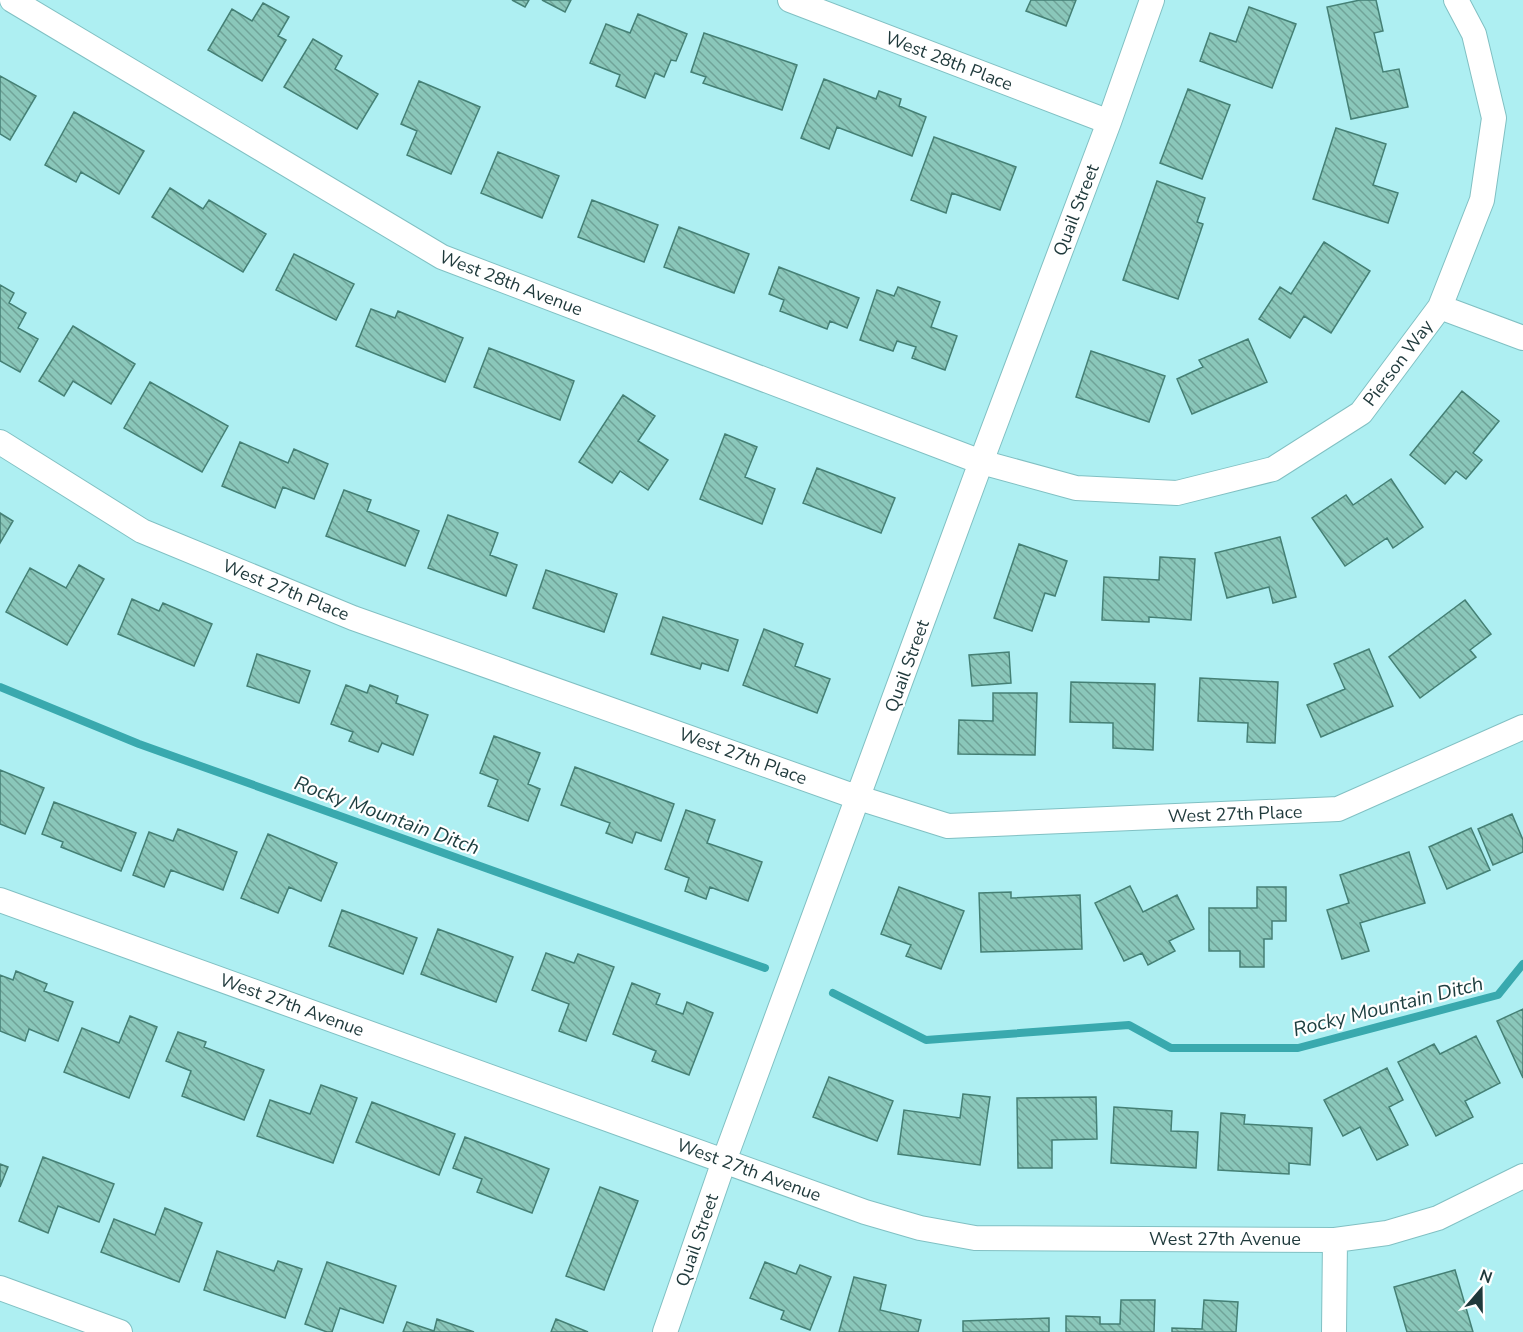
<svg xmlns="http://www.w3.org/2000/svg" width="1523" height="1332" viewBox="0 0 1523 1332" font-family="'Nunito Sans',sans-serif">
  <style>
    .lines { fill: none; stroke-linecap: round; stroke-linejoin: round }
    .stream { stroke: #39a9ae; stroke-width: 8 }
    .building { fill: url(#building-back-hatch); stroke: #458075; stroke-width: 1.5 }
    .street-casing { stroke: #81c0c3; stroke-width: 26 }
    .street { stroke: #fff; stroke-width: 24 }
    .labels { text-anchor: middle; stroke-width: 4.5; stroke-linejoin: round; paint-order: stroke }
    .street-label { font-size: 18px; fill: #1f393b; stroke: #fff }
    .water-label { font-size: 20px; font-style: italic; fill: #1d3e3f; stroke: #fff }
  </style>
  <defs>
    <pattern id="building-back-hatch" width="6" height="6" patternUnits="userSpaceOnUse" patternTransform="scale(1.5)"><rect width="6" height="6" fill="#8ac7ba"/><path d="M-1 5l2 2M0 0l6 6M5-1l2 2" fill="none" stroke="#70a398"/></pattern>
  </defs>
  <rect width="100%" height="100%" fill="#aeeff2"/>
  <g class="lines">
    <path class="stream" d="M0 687 139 744 765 968
      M833 993 926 1040 1129 1025 1171 1048H1298L1498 995 1523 964"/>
  </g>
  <path class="building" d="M512 0H529L525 7Z
    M542 0H571L565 12Z
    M1031 0H1076L1066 26 1026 11Z
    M1360 0H1376L1383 31 1374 33 1383 72 1399 69 1408 107 1351 119 1327 7Z
    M263 3 289 17 278 36 286 40 262 81 208 50 232 9 252 21Z
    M1249 7 1296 24 1272 88 1200 61 1210 33 1236 42Z
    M638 14 687 34 676 61 671 60 664 77 655 73 645 98 616 86 620 75 590 63 606 24 630 33Z
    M704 33 797 65 782 110 703 83 706 77 691 72Z
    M313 39 342 56 335 69 378 94 357 129 284 87Z
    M0 76 36 96 10 140 0 134Z
    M824 79 876 99 879 91 901 99 899 106 926 117 912 156 837 127 829 149 801 138Z
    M419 81 480 107 451 174 407 155 417 131 401 124Z
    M1188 89 1230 105 1202 179 1160 163Z
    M74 112 144 151 119 194 81 172 76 182 45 165Z
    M1336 128 1386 144 1373 185 1398 193 1388 223 1313 199Z
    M934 137 1016 167 1000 210 952 193 946 213 911 200Z
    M498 152 559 176 542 218 481 193Z
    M1157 181 1205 198 1197 222 1203 224 1178 299 1123 280Z
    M170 188 203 209 209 200 266 234 243 272 152 217Z
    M592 200 658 225 644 262 578 237Z
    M679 227 749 254 734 293 664 267Z
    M1324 242 1370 271 1331 333 1304 316 1290 338 1259 319 1280 287 1291 294Z
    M294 254 354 284 336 320 276 290Z
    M779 267 859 298 847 328 830 321 827 329 780 311 784 300 769 294Z
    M0 285 14 293 9 303 26 313 18 328 38 339 20 372 0 361Z
    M898 287 940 302 931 327 957 336 945 370 912 358 916 347 897 341 893 351 860 340 877 290 894 296Z
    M371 309 395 318 398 311 463 338 445 382 356 346Z
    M73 326 135 364 111 404 73 381 64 396 39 381Z
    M1248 339 1267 382 1192 414 1177 379 1203 367 1199 360Z
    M489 348 574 381 560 420 474 387Z
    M1091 351 1165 376 1149 422 1076 397Z
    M150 382 228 426 202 472 124 428Z
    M1462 391 1499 421 1473 453 1482 460 1466 479 1456 471 1445 484 1410 455Z
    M623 395 655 416 638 441 668 460 648 490 620 471 612 483 579 462Z
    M725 434 757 447 745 477 775 489 762 524 700 499Z
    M240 442 288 463 294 449 328 464 314 499 283 487 275 508 222 486Z
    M817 468 895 498 881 533 803 503Z
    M1391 479 1423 527 1393 548 1387 538 1345 566 1312 518 1346 495 1353 505Z
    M344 490 371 500 367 511 419 531 405 566 326 536Z
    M0 513 13 521 0 543Z
    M448 515 498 533 490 555 517 565 506 596 428 568Z
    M1280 537 1296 597 1273 603 1269 587 1227 598 1215 553Z
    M1019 544 1067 561 1055 596 1045 593 1032 631 994 618Z
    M1160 557 1195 559 1191 620 1149 617V622L1102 620 1104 577 1159 580Z
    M79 565 104 579 67 645 6 612 30 568 66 588Z
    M546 570 617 594 604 632 533 608Z
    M132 599 159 611 163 603 212 624 194 666 118 634Z
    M1465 600 1491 634 1470 650 1476 657 1420 698 1389 657Z
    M663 617 738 640 728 671 702 663 700 669 651 654Z
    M764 629 803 644 795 666 830 679 817 713 743 685Z
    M1369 649 1393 706 1321 737 1307 705 1345 689 1334 664Z
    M1009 652 1011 683 972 686 969 655Z
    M257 654 310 671 299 703 247 686Z
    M1200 678 1278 682 1275 743 1247 742 1248 723 1198 721Z
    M1071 682 1155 684 1153 750 1113 748V723L1070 722Z
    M346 685 367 693 370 685 398 696 396 703 428 715 413 755 382 743 378 752 349 741 353 732 331 724Z
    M993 693H1037L1035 755 958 754 959 720 993 721Z
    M494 736 540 753 528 784 540 789 528 821 488 806 498 780 480 773Z
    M575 767 674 804 661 841 636 832 632 843 606 833 610 823 561 805Z
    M0 770 44 788 25 834 0 824Z
    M54 802 136 833 121 871 61 847 63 842 42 834Z
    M686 810 715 820 707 843 762 862 748 901 710 887 706 899 685 891 689 878 665 869Z
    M1512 814 1523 840V852L1493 865 1478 829Z
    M1471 828 1490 870 1447 889 1429 847Z
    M178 829 237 852 223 890 171 870 164 887 133 875 149 832 173 841Z
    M268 834 337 863 321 901 289 887 278 913 241 898Z
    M1409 852 1425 903 1360 923 1369 951 1342 959 1327 910 1349 903 1340 875Z
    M1130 886 1143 912 1177 895 1194 929 1169 941 1175 951 1148 965 1142 953 1124 961 1095 903Z
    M899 887 964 911 941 969 906 956 911 945 881 934Z
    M1257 887H1286V921H1272V939H1264V967H1240V951H1209V908H1257Z
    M1011 892V898L1080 895 1082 949 981 952 979 893Z
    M342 910 417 938 403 974 329 946Z
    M438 929 513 957 496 1002 421 974Z
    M546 953 574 963 578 954 614 967 586 1041 559 1031 569 1004 532 990Z
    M16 971 47 984 44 991 73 1002 58 1041 29 1029 25 1041 0 1031V975L13 980Z
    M632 983 660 994 656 1004 683 1014 687 1002 713 1013 689 1075 652 1061 656 1051 613 1034Z
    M1523 1009V1078L1497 1021Z
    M130 1016 157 1027 129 1098 64 1072 82 1028 119 1043Z
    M178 1032 206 1042 204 1047 264 1070 244 1120 182 1096 191 1071 166 1061Z
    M1476 1036 1500 1083 1465 1101 1473 1117 1436 1136 1398 1062 1434 1044 1440 1054Z
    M1387 1068 1403 1100 1389 1107 1408 1145 1377 1160 1360 1127 1343 1136 1324 1100Z
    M829 1077 893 1101 877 1141 813 1117Z
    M321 1085 357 1098 333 1163 257 1136 270 1100 310 1114Z
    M963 1094 990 1097 980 1165 898 1154 904 1110 960 1118Z
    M1096 1097 1097 1139 1052 1140V1168H1018L1017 1098Z
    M372 1102 455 1134 439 1175 356 1142Z
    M1114 1107 1172 1111 1171 1131 1198 1132 1196 1168 1111 1163Z
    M1221 1113 1245 1115 1244 1124 1312 1128 1310 1165 1289 1163V1174L1218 1170Z
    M465 1137 549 1169 532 1213 477 1192 482 1179 453 1168Z
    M43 1157 114 1184 99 1222 58 1206 48 1233 19 1221Z
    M0 1164 8 1167 0 1187Z
    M600 1187 638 1201 604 1290 566 1276Z
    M165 1208 202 1223 179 1282 101 1252 114 1219 155 1235Z
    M217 1251 274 1271 278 1261 302 1269 285 1318 204 1290Z
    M327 1262 396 1286 383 1323 340 1308 332 1332H327L305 1324Z
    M765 1262 796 1274 800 1265 831 1277 810 1330 781 1319 784 1311 750 1298Z
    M1455 1270 1473 1332H1407L1394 1287Z
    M854 1277 886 1285 880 1310 921 1320 918 1332H839Z
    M1121 1300H1155L1154 1332H1066V1316L1100 1317V1324H1120Z
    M1204 1300 1238 1302 1236 1332H1172V1328L1202 1329Z
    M1049 1318V1332H963V1321Z
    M437 1319 474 1332H403L407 1322 434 1331Z
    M556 1319 588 1332H551Z"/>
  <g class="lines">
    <defs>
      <path id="street" d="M12 0 442 257 981 462 1076 488 1177 493 1273 469 1361 413 1440 307 1482 200 1494 118 1474 34 1456 0
        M790 0 1109 122
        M1440 307 1523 338
        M0 442 142 531 353 618 859 798 948 826 1338 809 1523 727
        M0 900 865 1212 920 1228 975 1238 1335 1240 1387 1233 1438 1218 1523 1176
        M0 1288 120 1332
        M665 1332 724 1161 981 462 1109 122 1152 0
        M1334 1332 1335 1240"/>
    </defs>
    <use href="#street" class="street-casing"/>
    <use href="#street" class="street"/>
  </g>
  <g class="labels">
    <g class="street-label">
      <text transform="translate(949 61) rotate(21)" y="6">West 28th Place</text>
      <text transform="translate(1076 210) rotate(-69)" y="6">Quail Street</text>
      <text transform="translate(511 283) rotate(21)" y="6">West 28th Avenue</text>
      <text transform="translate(1398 363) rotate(-53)" y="6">Pierson Way</text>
      <text transform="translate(286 590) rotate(22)" y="6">West 27th Place</text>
      <text transform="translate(907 666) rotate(-70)" y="6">Quail Street</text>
      <text transform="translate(743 756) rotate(20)" y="6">West 27th Place</text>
      <text transform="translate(1235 814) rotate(-2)" y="6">West 27th Place</text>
      <text transform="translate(292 1005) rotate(20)" y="6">West 27th Avenue</text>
      <text transform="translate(749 1170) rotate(20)" y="6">West 27th Avenue</text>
      <text x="1225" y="1245">West 27th Avenue</text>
      <text transform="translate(697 1240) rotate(-71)" y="6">Quail Street</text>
    </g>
    <g class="water-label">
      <text transform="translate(387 815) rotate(20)" y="7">Rocky Mountain Ditch</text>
      <text transform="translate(1388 1006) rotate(-14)" y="7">Rocky Mountain Ditch</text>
    </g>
  </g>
  <g transform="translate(1481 1290) rotate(20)" stroke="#ffffff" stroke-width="4.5" paint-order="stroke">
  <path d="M0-4.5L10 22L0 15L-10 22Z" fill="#1f393b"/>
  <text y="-9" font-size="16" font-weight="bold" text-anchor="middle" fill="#1f393b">N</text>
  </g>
</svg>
